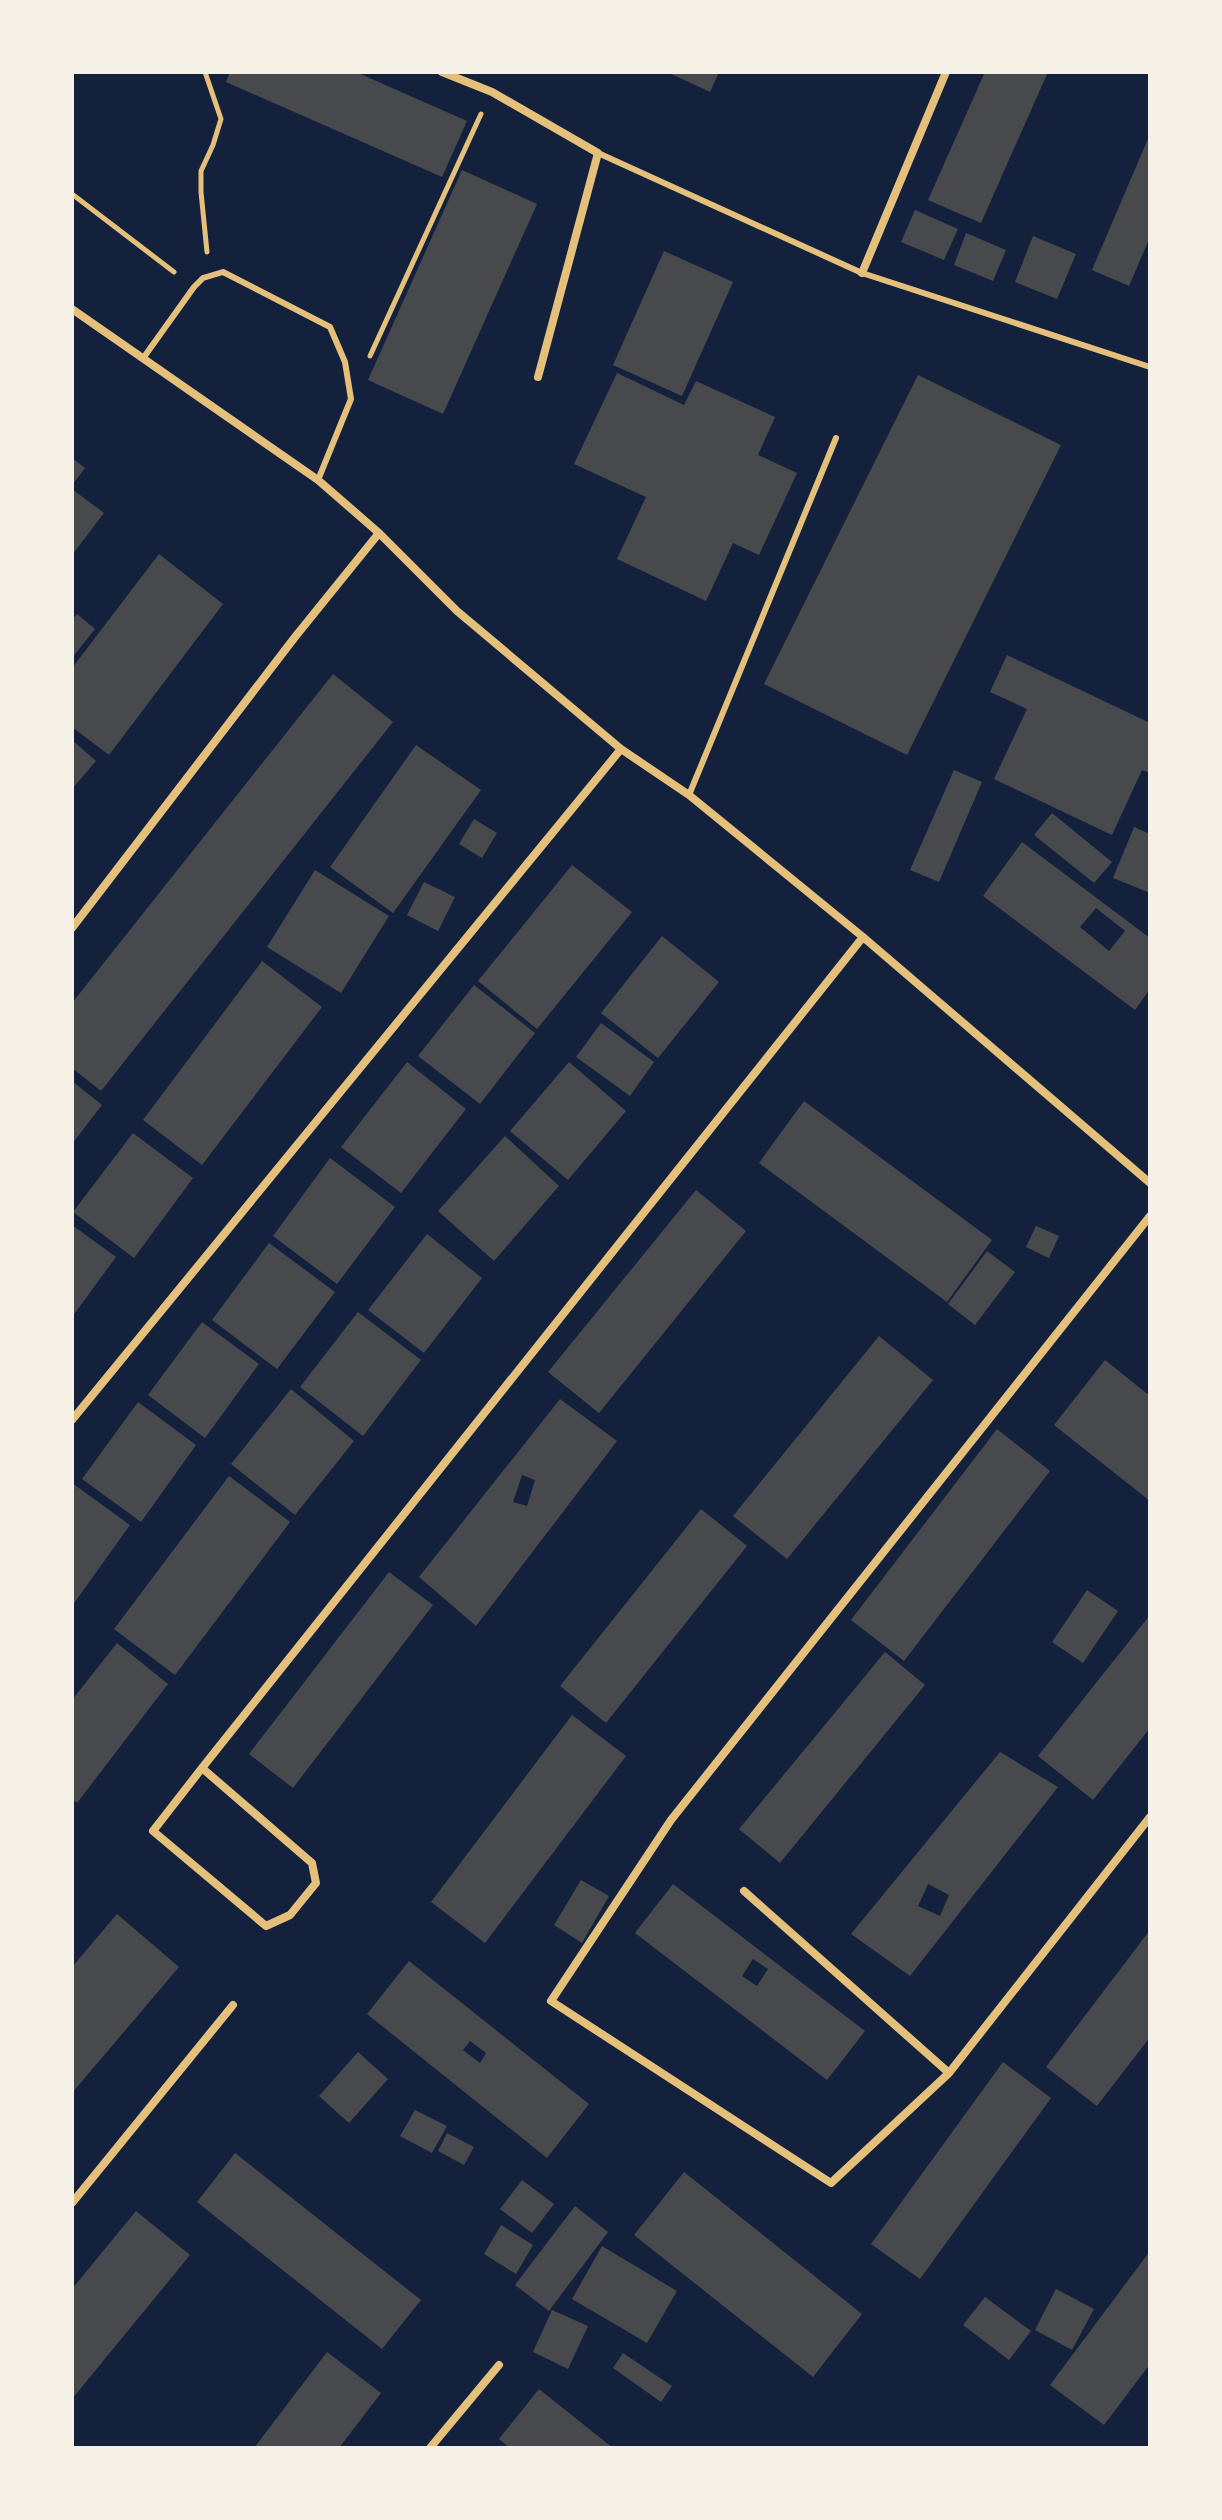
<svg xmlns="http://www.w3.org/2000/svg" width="1222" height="2520" viewBox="0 0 1222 2520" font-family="'Exo 2',sans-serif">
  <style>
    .building { fill: #48494c; fill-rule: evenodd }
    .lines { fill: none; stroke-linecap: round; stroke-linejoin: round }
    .path { stroke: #e5c07b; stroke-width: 5 }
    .service { stroke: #e5c07b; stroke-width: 6 }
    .minor { stroke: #e5c07b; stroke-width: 8 }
  </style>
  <rect width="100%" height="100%" fill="#14213d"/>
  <path class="building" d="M230 72H356L467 121 442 177 226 82Z
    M667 72H719L710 92Z
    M985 72H1048L981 223 928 200Z
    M1150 134V237L1129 286 1092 270Z
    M462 170 537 204 443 414 368 380Z
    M915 210 958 229 944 260 901 242Z
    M966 233 1006 250 993 281 954 265Z
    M1033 236 1076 254 1057 299 1015 282Z
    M664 251 733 282 682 396 613 365Z
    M617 373 684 405 696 381 775 417 758 455 797 473 759 555 733 543 706 601 617 559 646 497 574 464Z
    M918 375 1061 445 907 755 764 684Z
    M72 458 85 468 72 485Z
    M72 489 104 513 72 555Z
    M159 554 223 604 109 755 72 727V668Z
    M77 614 95 629 72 658V620Z
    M1007 655 1150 723V773L1142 770 1112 835 994 779 1027 709 990 692Z
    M333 674 393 722 101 1091 72 1068V1003Z
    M72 740 96 761 72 789Z
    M416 745 481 790 393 913 330 867Z
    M954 770 982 782 939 882 910 870Z
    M1052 813 1112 862 1094 883 1034 835Z
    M474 819 497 833 482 858 459 844Z
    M1134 827 1150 834V893L1113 878Z
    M1022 842 1150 938V989L1135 1010 983 896ZM1096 908 1125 931 1109 951 1080 927Z
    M572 865 632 912 537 1029 478 981Z
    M315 870 389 916 341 993 267 947Z
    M424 882 455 897 438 931 407 915Z
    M662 936 719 982 658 1058 601 1013Z
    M262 961 322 1007 202 1165 143 1120Z
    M474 985 535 1033 480 1104 418 1056Z
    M601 1023 654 1062 630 1096 576 1057Z
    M407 1062 466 1109 401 1193 341 1147Z
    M569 1062 626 1111 568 1180 510 1131Z
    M72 1081 102 1105 72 1144Z
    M804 1101 992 1240 947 1302 759 1163Z
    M133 1133 193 1178 134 1258 73 1212Z
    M505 1136 559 1186 494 1261 438 1211Z
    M330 1158 395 1207 337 1284 273 1236Z
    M696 1190 746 1231 599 1413 548 1372Z
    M72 1225 116 1257 72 1317Z
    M1036 1226 1059 1236 1049 1258 1026 1247Z
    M427 1234 482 1278 424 1353 368 1310Z
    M269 1243 335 1292 277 1369 212 1320Z
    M987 1251 1015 1272 975 1325 948 1304Z
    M358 1312 421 1360 363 1436 300 1387Z
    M202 1322 259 1364 205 1438 148 1395Z
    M879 1336 933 1380 787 1559 733 1516Z
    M1105 1360 1150 1396V1501L1054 1425Z
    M291 1389 354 1441 295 1515 231 1464Z
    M560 1399 617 1441 476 1626 419 1577ZM522 1475 535 1480 527 1506 513 1502Z
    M138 1402 196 1445 141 1522 82 1479Z
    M997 1429 1050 1471 904 1661 851 1620Z
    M229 1476 290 1522 175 1675 114 1629Z
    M72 1483 130 1525 72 1606Z
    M701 1509 747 1546 606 1723 560 1686Z
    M389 1572 433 1605 293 1788 249 1754Z
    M1087 1590 1118 1611 1083 1663 1052 1642Z
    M1150 1615V1728L1093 1800 1038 1756Z
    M117 1643 168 1684 77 1803 72 1799V1700Z
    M885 1652 925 1685 780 1863 739 1829Z
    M572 1715 626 1756 485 1943 431 1902Z
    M1000 1752 1058 1787 910 1976 851 1934ZM928 1884 949 1895 940 1916 918 1906Z
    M581 1880 609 1896 582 1943 554 1925Z
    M673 1884 865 2031 827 2080 635 1933ZM753 1959 768 1969 757 1986 742 1976Z
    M117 1914 179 1967 72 2093V1967Z
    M1150 1930V2037L1097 2106 1046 2067Z
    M409 1961 589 2104 547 2158 367 2014ZM470 2041 486 2053 480 2063 463 2050Z
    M358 2052 388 2079 349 2123 319 2096Z
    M1003 2062 1051 2098 920 2279 871 2244Z
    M415 2110 447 2126 432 2153 400 2136Z
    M447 2133 474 2147 464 2165 438 2151Z
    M235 2153 421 2300 382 2349 197 2202Z
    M684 2172 862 2314 813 2377 634 2235Z
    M522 2180 554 2204 532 2233 500 2209Z
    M575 2206 608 2232 549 2311 515 2285Z
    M136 2211 190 2255 72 2399V2289Z
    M501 2225 533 2245 516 2274 484 2254Z
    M602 2246 677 2291 647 2343 572 2299Z
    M1150 2251V2364L1104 2425 1050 2385Z
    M1056 2289 1094 2309 1072 2350 1035 2330Z
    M985 2297 1031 2331 1009 2360 963 2325Z
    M552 2310 588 2326 568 2369 533 2352Z
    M327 2352 381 2393 339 2448H254Z
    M623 2353 672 2386 661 2402 613 2368Z
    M539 2389 613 2448H510L499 2439Z"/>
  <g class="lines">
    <path class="path" d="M205 72 221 119 213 145 201 171V192L207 252
      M72 194 174 272
      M370 356 481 114"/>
    <path class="service" d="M598 153 862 273 1150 367
      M144 357 194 287 203 278 223 272 330 327 345 362 351 399 318 480
      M689 795 836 438"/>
    <path class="minor" d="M442 72 492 92 598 153 538 377
      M862 273 946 72
      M72 309 318 480 379 533 457 611 621 749 689 795 863 937 1150 1183
      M72 928 295 637 379 533
      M1150 1216 671 1820 551 2001 831 2183 949 2073 1150 1817
      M72 1420 621 749
      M202 1768 312 1863 316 1883 290 1915 266 1926 153 1831 202 1768 863 937
      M744 1891 949 2073
      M72 2203 233 2005
      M430 2448 499 2365"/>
  </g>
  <rect width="1222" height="2520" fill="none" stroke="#f6f1e7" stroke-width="148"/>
</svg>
